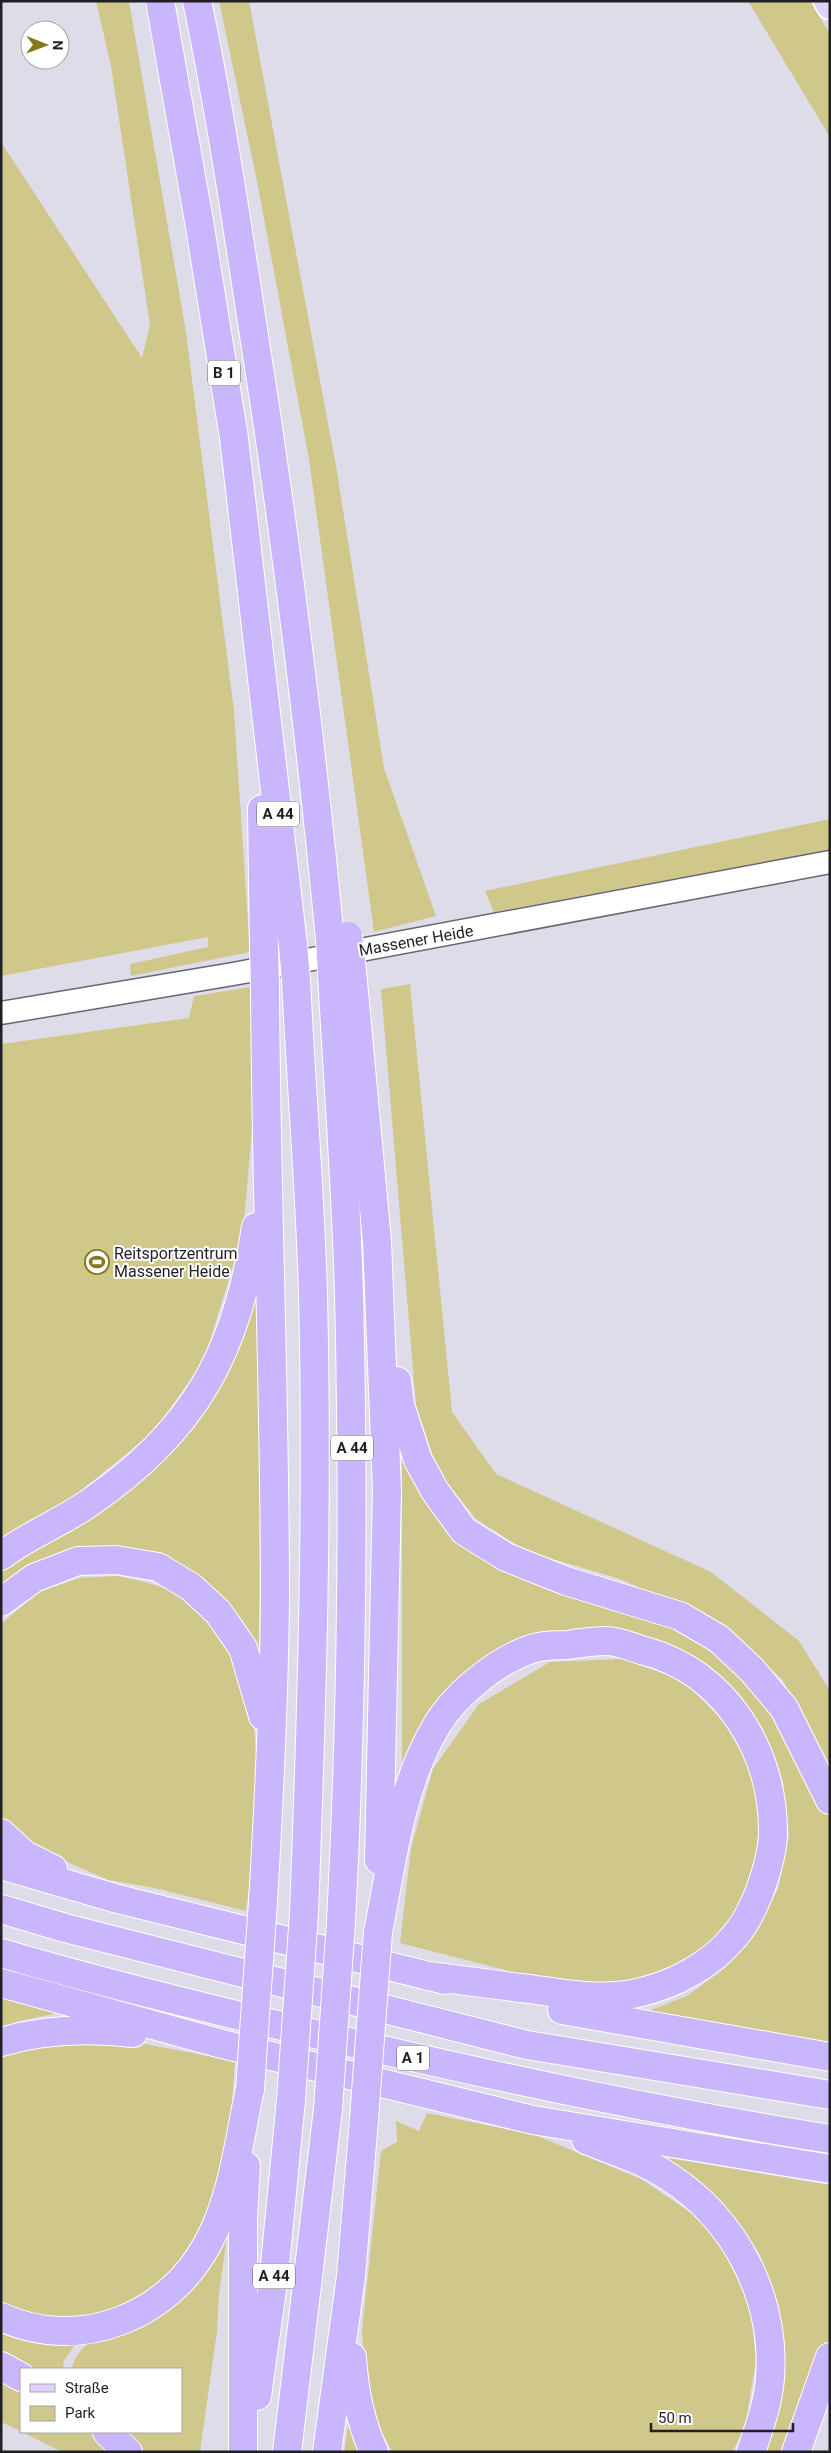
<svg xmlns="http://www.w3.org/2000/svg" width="831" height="2453" viewBox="0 0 831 2453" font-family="Roboto,sans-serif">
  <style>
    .green { fill: #d0c78a }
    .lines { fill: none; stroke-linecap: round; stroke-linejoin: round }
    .secondary-casing { stroke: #686571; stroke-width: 25 }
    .primary-casing { stroke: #fff; stroke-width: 29 }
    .highway-casing { stroke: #fff; stroke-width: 30 }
    .secondary { stroke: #fff; stroke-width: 22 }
    .primary { stroke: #dfd3fd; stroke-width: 26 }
    .highway { stroke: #cab6fc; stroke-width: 28 }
    .highway-bridge-casing { stroke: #fff; stroke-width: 30; stroke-linecap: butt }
    .highway-bridge { stroke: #cab6fc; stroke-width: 28 }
    .labels { text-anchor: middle; stroke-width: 4; stroke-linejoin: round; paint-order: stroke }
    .shield { fill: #fff; stroke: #636266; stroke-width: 1 }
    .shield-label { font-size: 15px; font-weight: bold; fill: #201f24 }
    .street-label { font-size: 16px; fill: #201f24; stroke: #fff }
    .poi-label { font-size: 16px; fill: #201f24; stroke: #fff; text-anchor: start }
  </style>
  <rect width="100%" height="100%" fill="#dfdcea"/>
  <path class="green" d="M96 1H129L186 332 234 711 250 952 131 976 130 964 208 947V937L1 976V142L142 358 150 325 111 66Z
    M219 1H249L336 466 384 768 436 916 374 932 309 459 257 181Z
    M748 1H810L830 34V137Z
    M830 819V850L494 912 485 891Z
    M410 984 452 1412 496 1474 711 1572 799 1641 830 1691V1765L782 1679 716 1621 620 1579 526 1551 476 1519 438 1471 416 1405 381 989Z
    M251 987 253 1117 243 1234 203 1363 152 1433 67 1502 1 1541V1044L189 1018 194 996Z
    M252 1297H261L259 1652 249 1637 115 1553 1 1593V1562L135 1477Z
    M402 1446 442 1521 684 1631 735 1666 768 1704 804 1761 830 1817V2044L645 2012 687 1996 725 1968 752 1936 778 1889 789 1835 783 1781 758 1721 722 1677 672 1645 614 1629 482 1662 402 1771Z
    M117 1576C143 1581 169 1587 192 1602 277 1659 258 1824 246 1911L155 1888 108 1880 31 1846 1 1820V1624L38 1592 79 1578Z
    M622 1659 682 1680 722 1719 751 1767 760 1815 755 1864 740 1906 710 1942 663 1973 610 1984 536 1978 400 1943 411 1848 433 1769 479 1704 550 1662Z
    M1 1996 59 2013 19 2021 1 2030Z
    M102 2036 235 2061 228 2155 217 2198 182 2267 129 2309 66 2322 1 2307V2051Z
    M427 2113 535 2135 641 2179 693 2214 728 2251 750 2302 756 2360 745 2428 732 2452H392L367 2403 362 2331 381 2151 397 2142 396 2121 419 2131Z
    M668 2158 830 2185V2345L787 2452H762L778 2413 785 2355 777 2300 759 2253 723 2203Z
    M222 2234 227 2236 219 2295 217 2331 200 2452H137L116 2432H181V2369H72C73 2356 85 2346 94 2338Z
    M1 2327 78 2340 64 2361 63 2369H21L1 2358Z
    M1 2376 21 2387V2431L1 2422Z
    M348 2426 363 2452H344Z
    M22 2432H95L116 2452H62Z"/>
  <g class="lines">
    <defs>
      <path id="secondary" d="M1 1013 233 974 830 862"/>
      <path id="primary" d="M827 1 830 6"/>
      <path id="highway" d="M160 1 199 221 234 438 293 945
        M197 1C219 105 235 211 251 316 284 523 310 730 330 939
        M262 809 264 950
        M352 971 377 1241 387 1490 379 1860
        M332 974C338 1080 346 1187 349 1293 354 1503 352 1713 341 1922
        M296 980C301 1084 310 1189 313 1294 318 1500 312 1707 304 1913
        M397 1381 400 1405 418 1460 435 1491 464 1531 506 1557 566 1581 680 1616 719 1639 751 1669 784 1708 830 1800
        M1 1556C28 1535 61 1523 89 1503 195 1431 237 1352 256 1227
        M1 1602 34 1578 78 1561 116 1560 158 1567 191 1587 218 1612 243 1648 263 1716
        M1 1833 25 1855 53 1869
        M1 1865 118 1899 445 1980
        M263 1902C269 1801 274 1700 275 1598 275 1394 266 1189 265 985
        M1 1909 65 1928 527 2045 830 2095
        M378 1932C392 1863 400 1786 437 1725 456 1693 503 1655 539 1647 548 1645 558 1645 567 1645 580 1643 594 1641 607 1641 619 1641 633 1648 645 1651 726 1673 773 1751 773 1832 773 1852 766 1874 759 1893 753 1908 745 1925 734 1937 710 1966 673 1985 637 1993 601 2001 565 1994 530 1989 496 1985 462 1980 428 1976
        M1 1953C102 1983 205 2008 307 2032 480 2074 654 2111 830 2139
        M1 1983 222 2044 533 2120 830 2169
        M562 2010 830 2057
        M1 2042C45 2029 88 2028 133 2033
        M586 2140C614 2151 644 2160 669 2177 736 2220 776 2299 770 2378 768 2404 759 2428 751 2452
        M1 2317C79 2353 169 2317 208 2243 233 2197 239 2140 250 2089
        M352 2357C354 2391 360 2421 374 2452
        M1 2366 21 2377
        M257 2396 274 2275 291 2100
        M107 2432 128 2452
        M243 2452V2217L246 2166
        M287 2452 328 2109
        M327 2452 351 2276 364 2119
        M796 2452 830 2357"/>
    </defs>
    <use href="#secondary" class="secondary-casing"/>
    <use href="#primary" class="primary-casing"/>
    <use href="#highway" class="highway-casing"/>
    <use href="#secondary" class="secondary"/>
    <use href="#primary" class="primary"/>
    <use href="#highway" class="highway"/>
    <defs>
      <path id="highway-bridge" d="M348 936 352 971
        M330 939 332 974
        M293 945 296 980
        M264 950 265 985
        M250 2089 263 1902
        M291 2100 304 1913
        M328 2109 341 1922
        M364 2119 378 1932"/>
    </defs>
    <use href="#highway-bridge" class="highway-bridge-casing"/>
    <use href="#highway-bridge" class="highway-bridge"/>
  </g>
  <defs>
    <symbol id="stadium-ring" viewBox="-11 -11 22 22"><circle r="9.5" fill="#fff" stroke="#85781d" stroke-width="1.5"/><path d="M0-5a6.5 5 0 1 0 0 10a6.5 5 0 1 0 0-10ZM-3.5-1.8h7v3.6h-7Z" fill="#85781d"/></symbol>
  </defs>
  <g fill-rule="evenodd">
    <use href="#stadium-ring" x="83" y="1248" width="28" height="28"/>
  </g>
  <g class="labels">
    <g class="shield">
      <rect x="208" y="360.5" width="32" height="25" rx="4"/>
      <rect x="257" y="801.5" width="42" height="25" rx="4"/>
      <rect x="331" y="1435.5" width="42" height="25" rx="4"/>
      <rect x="397" y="2045.5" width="32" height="25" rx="4"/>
      <rect x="253" y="2263.5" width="42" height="25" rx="4"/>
    </g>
    <g class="shield-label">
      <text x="224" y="378">B 1</text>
      <text x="278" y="819">A 44</text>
      <text x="352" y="1453">A 44</text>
      <text x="413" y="2063">A 1</text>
      <text x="274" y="2281">A 44</text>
    </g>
    <g class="street-label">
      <text transform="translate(416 940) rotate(-10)" y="6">Massener Heide</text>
    </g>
    <g class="poi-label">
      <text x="114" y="1259">Reitsportzentrum<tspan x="114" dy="18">Massener Heide</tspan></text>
    </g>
  </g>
  <rect width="831" height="2453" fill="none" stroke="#201f24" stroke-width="5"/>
  <rect x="20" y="2368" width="162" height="65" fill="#ffffff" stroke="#a6a5a7"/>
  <rect x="30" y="2384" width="25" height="8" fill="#dfd3fd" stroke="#a6a5a7"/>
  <text x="65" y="2393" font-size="15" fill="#201f24">Straße</text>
  <rect x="30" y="2406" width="25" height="15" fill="#d0c78a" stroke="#a6a5a7"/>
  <text x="65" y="2418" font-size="15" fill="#201f24">Park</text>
  <g transform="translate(45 45) rotate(91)"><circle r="24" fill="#ffffff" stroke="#a6a5a7"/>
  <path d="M0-4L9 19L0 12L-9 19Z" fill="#85781d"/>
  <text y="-8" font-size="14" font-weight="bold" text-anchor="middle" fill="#201f24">N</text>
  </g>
  <path d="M651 2423v8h142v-8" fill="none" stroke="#201f24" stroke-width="2.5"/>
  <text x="658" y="2423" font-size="15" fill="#201f24" stroke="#ffffff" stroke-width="4" paint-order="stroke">50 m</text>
</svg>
